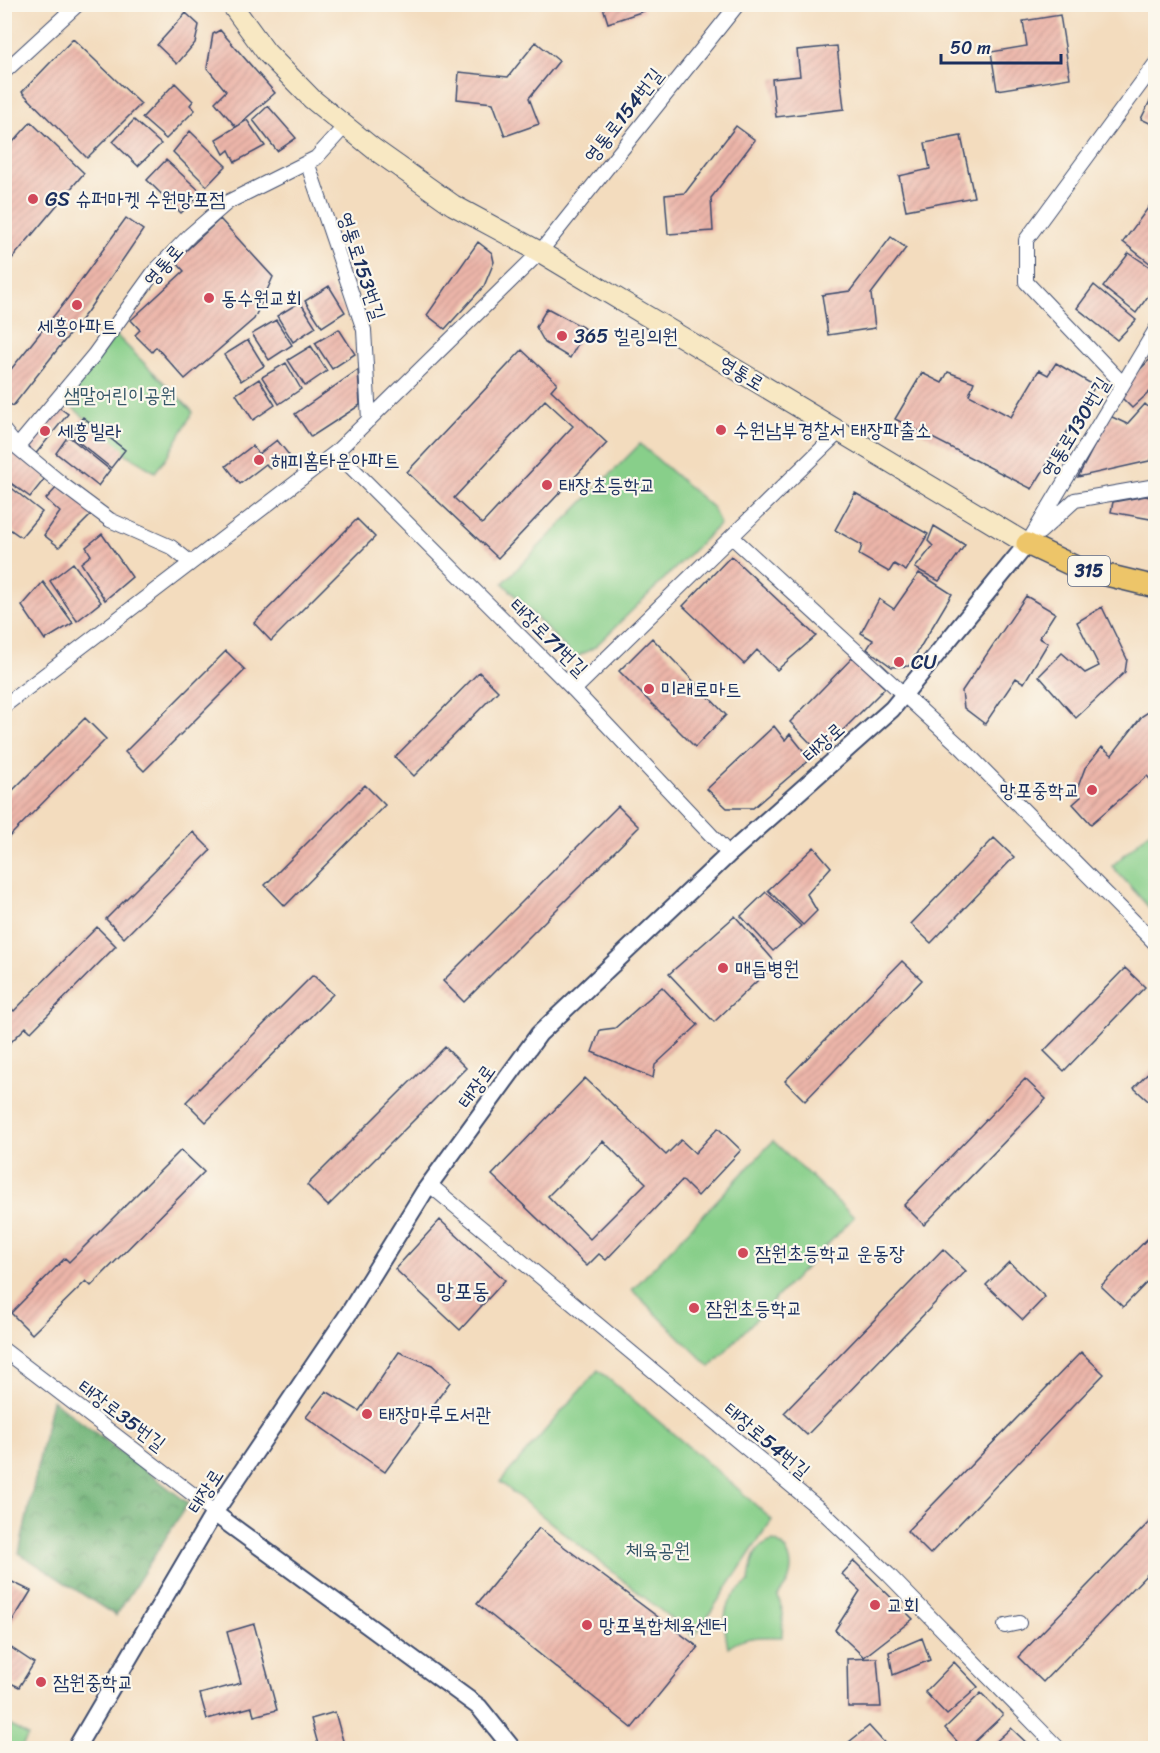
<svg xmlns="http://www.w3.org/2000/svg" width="1160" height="1753" viewBox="0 0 1160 1753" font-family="Sriracha,'Poor Story',sans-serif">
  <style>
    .forest { fill: url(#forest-crowns); stroke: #44706a; stroke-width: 1.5 }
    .green { fill: #88cf8a; stroke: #527f74; stroke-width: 1.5 }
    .building { fill: url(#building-hatch); fill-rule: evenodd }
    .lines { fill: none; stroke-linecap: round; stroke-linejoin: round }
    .minor-casing { stroke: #3b496c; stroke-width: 16 }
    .tertiary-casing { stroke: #3b496c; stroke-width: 20 }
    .secondary-casing { stroke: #3b496c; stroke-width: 22 }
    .primary-casing { stroke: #3b496c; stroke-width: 24 }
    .minor { stroke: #fff; stroke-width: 14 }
    .tertiary { stroke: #fff; stroke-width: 16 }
    .secondary { stroke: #f8e8c3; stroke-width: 20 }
    .primary { stroke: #edc569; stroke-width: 21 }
    .poi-dot { fill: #d1495b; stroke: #fbf7ec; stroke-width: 2 }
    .labels { text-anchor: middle; stroke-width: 4.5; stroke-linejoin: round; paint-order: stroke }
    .shield { fill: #fbf7ec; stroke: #5e6b89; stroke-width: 1.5 }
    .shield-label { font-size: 18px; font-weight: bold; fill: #1b2f5e }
    .street-label { font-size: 20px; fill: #1b2f5e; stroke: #fbf7ec }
    .poi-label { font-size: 20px; fill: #1b2f5e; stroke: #fbf7ec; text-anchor: start }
    .park-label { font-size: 20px; fill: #365769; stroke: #fbf7ec }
    .quarter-label { font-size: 22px; fill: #1b2f5e; stroke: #fbf7ec }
  </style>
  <defs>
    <pattern id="forest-crowns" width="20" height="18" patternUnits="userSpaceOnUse" patternTransform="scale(1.5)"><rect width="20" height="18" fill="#6eb276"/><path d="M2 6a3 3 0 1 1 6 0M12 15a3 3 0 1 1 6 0" fill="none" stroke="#5a9164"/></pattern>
    <pattern id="building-hatch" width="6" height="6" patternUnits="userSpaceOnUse" patternTransform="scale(1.5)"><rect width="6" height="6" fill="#ecb5a9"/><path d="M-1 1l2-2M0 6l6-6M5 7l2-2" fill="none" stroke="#ca9c94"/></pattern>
  </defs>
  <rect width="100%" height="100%" fill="#fbf7ec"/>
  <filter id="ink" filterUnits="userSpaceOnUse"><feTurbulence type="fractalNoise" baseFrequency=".0167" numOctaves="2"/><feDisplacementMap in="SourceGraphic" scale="12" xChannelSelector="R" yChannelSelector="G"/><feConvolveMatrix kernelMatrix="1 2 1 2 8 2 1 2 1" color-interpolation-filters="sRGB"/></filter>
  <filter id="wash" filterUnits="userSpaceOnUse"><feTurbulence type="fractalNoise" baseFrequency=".008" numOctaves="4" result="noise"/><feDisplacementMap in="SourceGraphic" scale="24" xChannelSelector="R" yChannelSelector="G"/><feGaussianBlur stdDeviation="1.35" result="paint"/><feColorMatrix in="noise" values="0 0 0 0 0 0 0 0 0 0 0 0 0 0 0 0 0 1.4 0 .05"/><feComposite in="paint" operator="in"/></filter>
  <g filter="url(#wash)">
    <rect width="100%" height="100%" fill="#f3dcbe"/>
    <path class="forest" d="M52 1400 188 1503 116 1616 19 1553Z"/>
    <path class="green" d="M116 335 193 412 169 454 155 472 127 455 64 400Z
      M640 444 713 508 720 524 595 647 575 658 503 583Z
      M1155 827V914L1112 866Z
      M773 1141 854 1217 710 1367 632 1290Z
      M598 1370 736 1487 772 1520 694 1637 500 1482Z
      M773 1541C789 1545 794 1565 789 1579 787 1586 781 1591 778 1596L783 1613 782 1637C764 1636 743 1636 728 1648 722 1618 722 1600 749 1582 751 1565 752 1546 773 1541Z
      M4 1722 28 1736 21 1748H5Z"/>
    <g id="blocks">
      <path class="building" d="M602 4H642L644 11 608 23Z
        M186 13 199 25 195 43 177 64 157 45Z
        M1060 15 1070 78 997 90 991 52 1027 46 1023 21Z
        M220 30 275 93 236 127 247 120 265 146 235 162 229 150 224 154 216 139 236 127 215 102 226 91 207 68 213 34Z
        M73 39 141 104 87 158 22 92Z
        M536 42 559 61 529 98 539 124 505 136 493 103 457 99 459 72 508 77Z
        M837 46 844 109 776 117 772 79 800 76 797 50Z
        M175 83 193 101 190 105 195 110 166 139 142 118Z
        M1154 93 1156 94V126L1141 119Z
        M268 106 296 138 277 151 253 120Z
        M134 120 161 144 138 166 113 142Z
        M31 122 84 173 5 267 4 152Z
        M736 126 755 140 711 198 713 231 668 234 665 195 685 193Z
        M190 131 226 166 207 186 173 152Z
        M961 136 974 197 906 210 899 176 930 169 925 143Z
        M166 160 202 193 181 213 147 180Z
        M1156 197V268L1123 242Z
        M126 218 143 230 87 312 13 406 4 400V378L68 298Z
        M220 219 273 277 254 319 185 379 156 347 152 352 135 335 140 330 131 320 184 271 175 261Z
        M891 237 906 248 871 294 875 328 828 335 822 295 850 291Z
        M478 242 492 253 494 262 484 286 445 329 427 315Z
        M1129 253 1156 271V285L1136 313 1103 287Z
        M1094 285 1136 320 1117 340 1077 308Z
        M329 286 345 312 322 327 305 301Z
        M300 302 316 327 293 342 277 316Z
        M547 308 586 329 570 358 545 343 536 327Z
        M276 320 292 345 269 360 252 334Z
        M339 329 355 354 332 369 315 343Z
        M248 340 264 366 241 381 224 355Z
        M311 346 327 371 305 386 288 360Z
        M522 350 557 383 551 390 607 443 498 558 407 472ZM545 400 573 426 482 524 454 498Z
        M1156 353V386L1132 408 1117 393Z
        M286 363 301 389 279 404 262 377Z
        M1056 363 1095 386 1032 489 895 419 922 373 942 383 948 372 974 382 969 395 1011 417 1039 370 1048 375Z
        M358 370 360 405 311 437 295 414Z
        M259 379 275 405 253 420 236 394Z
        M1145 404 1156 414V455L1149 461 1078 477 1110 416 1127 424Z
        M57 406 68 414 34 456 23 447Z
        M83 417 125 450 111 468 70 435Z
        M68 436 110 470 98 486 56 453Z
        M277 440 289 455 270 469 266 464 240 484 226 466 252 446 259 454Z
        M11 451 46 477 30 497 4 478V460Z
        M4 482 42 512 21 537 4 525Z
        M58 486 94 512 59 547 44 535 60 512 46 499Z
        M855 493 928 534 906 571 894 564 889 572 859 555 862 545 835 530Z
        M1146 496 1156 499V520L1111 512 1113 502Z
        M357 519 375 537 271 641 254 623Z
        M934 526 965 545 939 581 915 568 933 546 928 541Z
        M102 534 132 577 105 600 81 563 91 555 86 547Z
        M731 556 816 636 777 670 757 650 744 664 683 606Z
        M73 563 101 602 77 621 50 581Z
        M919 573 952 594 909 666 892 667 867 649 873 640 861 633 879 599 894 609Z
        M43 582 73 623 45 640 22 606Z
        M1026 596 1055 613 1039 638 1048 643 1024 683 1016 678 985 724 964 708 962 691Z
        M1102 607 1127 659 1125 672 1076 718 1039 676 1062 653 1085 673 1099 666 1077 622Z
        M652 638 726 715 695 747 619 671Z
        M226 651 245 670 144 771 125 752Z
        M853 657 885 688 820 753 790 722Z
        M479 672 498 691 414 776 395 757Z
        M1156 707V777L1151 780 1147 776 1091 824 1073 804 1081 797 1076 792 1085 768 1102 747 1112 755 1142 716Z
        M85 718 106 739 4 842V799Z
        M774 726 785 740 790 734 810 759 753 808H727L707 789Z
        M365 785 385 805 285 906 265 885Z
        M618 806 639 827 464 1002 443 981Z
        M193 832 211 850 124 938 106 919Z
        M994 838 1014 857 931 943 911 924Z
        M814 847 831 867 807 894 817 911 803 925 768 890Z
        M766 892 801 926 773 951 741 916Z
        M735 916 776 963 714 1022 669 974Z
        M97 927 116 946 31 1032 26 1027 4 1049V1014L11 1008 14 1011Z
        M902 961 922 980 805 1101 785 1081Z
        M1125 968 1145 987 1064 1071 1044 1051Z
        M313 975 333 994 206 1122 186 1102Z
        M662 987 698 1025 655 1065 653 1078 592 1052 600 1030 615 1028Z
        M445 1047 466 1068 328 1206 307 1185Z
        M1156 1065V1108L1134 1088Z
        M585 1078 666 1155 681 1140 695 1153 718 1128 741 1150 698 1196 682 1180 606 1260 599 1254 587 1266 492 1175ZM603 1141 646 1183 590 1239 548 1196Z
        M1025 1079 1046 1099 924 1225 904 1205Z
        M181 1150 204 1172 91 1286 86 1281 32 1334 11 1313 65 1258 69 1262Z
        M440 1220 505 1280 460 1330 395 1269Z
        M1156 1230V1273L1123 1307 1101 1286Z
        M943 1249 966 1271 807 1435 784 1413Z
        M1009 1262 1045 1297 1023 1320 986 1285Z
        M399 1352 432 1365 450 1382 385 1472 306 1417 326 1391 359 1411Z
        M1081 1352 1104 1374 930 1554 907 1531Z
        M1156 1515V1565L1043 1682 1018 1657Z
        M539 1528 698 1647 632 1728 477 1604Z
        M854 1561 913 1619 864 1657 835 1630 860 1591 842 1574Z
        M4 1578 31 1591 4 1635Z
        M254 1624 277 1710 254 1716 252 1707 207 1719 200 1694 241 1683 227 1632Z
        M922 1638 930 1660 893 1675 889 1652Z
        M4 1643 34 1663 19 1687 4 1680Z
        M877 1658 881 1707H848L847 1659Z
        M954 1662 978 1687 947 1715 925 1692Z
        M981 1693 1003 1715 968 1748H963L945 1728Z
        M335 1712 345 1748H319L311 1719Z
        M869 1726 889 1748H851L849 1742Z
        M1011 1728 1032 1748H989Z"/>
    </g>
  </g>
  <g filter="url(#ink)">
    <use href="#blocks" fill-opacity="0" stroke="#3b496c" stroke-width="1.5"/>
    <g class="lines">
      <defs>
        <path id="minor" d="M4 72 78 4
          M307 162 364 330 369 420
          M1123 384 1026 282V240L1156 63
          M4 431 17 447 63 485 110 520 171 547 191 563
          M17 447 94 355 154 272 190 235 228 202 316 158 345 126
          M336 452 574 690 729 854
          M1040 532 1075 500 1156 486
          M732 537 961 747 1156 944
          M1027 544 1156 329
          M574 690 840 431
          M4 706 336 452 540 252 738 4
          M430 1185 822 1511 888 1574 1058 1748
          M4 1350 195 1496 214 1513
          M1005 1626 1019 1623"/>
        <path id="tertiary" d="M214 1513 479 1707 512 1748
          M76 1748 214 1513 351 1310 424 1192 539 1034 729 854 892 709 1027 544"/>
        <path id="secondary" d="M231 4 266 52 312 99 374 149 453 205 540 252 1027 544"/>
        <path id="primary" d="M1027 544 1078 568 1156 587"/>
      </defs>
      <use href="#minor" class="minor-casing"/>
      <use href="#tertiary" class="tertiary-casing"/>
      <use href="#secondary" class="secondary-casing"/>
      <use href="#primary" class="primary-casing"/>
      <use href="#minor" class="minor"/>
      <use href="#tertiary" class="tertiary"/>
      <use href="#secondary" class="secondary"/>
      <use href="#primary" class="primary"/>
    </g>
  </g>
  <g class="poi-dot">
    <circle cx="33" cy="199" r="6"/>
    <circle cx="209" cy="298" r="6"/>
    <circle cx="77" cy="305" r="6"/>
    <circle cx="562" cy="336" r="6"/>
    <circle cx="721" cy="430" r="6"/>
    <circle cx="45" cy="431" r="6"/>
    <circle cx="259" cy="460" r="6"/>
    <circle cx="547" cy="485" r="6"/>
    <circle cx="899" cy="662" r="6"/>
    <circle cx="649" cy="689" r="6"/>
    <circle cx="1092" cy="790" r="6"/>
    <circle cx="723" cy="968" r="6"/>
    <circle cx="743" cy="1253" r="6"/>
    <circle cx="694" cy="1308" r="6"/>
    <circle cx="367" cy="1414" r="6"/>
    <circle cx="875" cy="1605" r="6"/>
    <circle cx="587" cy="1625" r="6"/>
    <circle cx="41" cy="1682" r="6"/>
  </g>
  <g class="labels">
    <rect class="shield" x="1068" y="556" width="42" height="30" rx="4.5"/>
    <g class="shield-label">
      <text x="1089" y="577">315</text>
    </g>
    <g class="street-label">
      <text transform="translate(623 115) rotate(-52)" y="7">영통로154번길</text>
      <text transform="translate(163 265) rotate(-49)" y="7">영통로</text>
      <text transform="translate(362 266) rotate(72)" y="7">영통로153번길</text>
      <text transform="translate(742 373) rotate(31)" y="7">영통로</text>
      <text transform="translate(1075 427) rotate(-59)" y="7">영통로130번길</text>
      <text transform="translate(549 637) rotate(45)" y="7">태장로71번길</text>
      <text transform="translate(823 742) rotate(-42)" y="7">태장로</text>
      <text transform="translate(476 1086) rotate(-54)" y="7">태장로</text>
      <text transform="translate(122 1415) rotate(37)" y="7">태장로35번길</text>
      <text transform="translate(767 1440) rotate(40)" y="7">태장로54번길</text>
      <text transform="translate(205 1491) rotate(-57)" y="7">태장로</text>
    </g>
    <g class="poi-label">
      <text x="45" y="206">GS 슈퍼마켓 수원망포점</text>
      <text x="221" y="305">동수원교회</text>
      <text x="77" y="333" text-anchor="middle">세흥아파트</text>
      <text x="574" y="343">365 힐링의원</text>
      <text x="733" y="437">수원남부경찰서 태장파출소</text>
      <text x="57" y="438">세흥빌라</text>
      <text x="271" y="467">해피홈타운아파트</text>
      <text x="559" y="492">태장초등학교</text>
      <text x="911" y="669">CU</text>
      <text x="661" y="696">미래로마트</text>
      <text x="1080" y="797" text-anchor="end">망포중학교</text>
      <text x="735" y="975">매듭병원</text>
      <text x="755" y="1260">잠원초등학교 운동장</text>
      <text x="706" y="1315">잠원초등학교</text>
      <text x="379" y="1421">태장마루도서관</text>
      <text x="887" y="1612">교회</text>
      <text x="599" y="1632">망포복합체육센터</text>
      <text x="53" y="1689">잠원중학교</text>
    </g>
    <g class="park-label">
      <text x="120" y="402">샘말어린이공원</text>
      <text x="658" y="1557">체육공원</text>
    </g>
    <g class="quarter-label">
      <text x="463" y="1298">망포동</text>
    </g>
  </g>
  <rect width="1160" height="1753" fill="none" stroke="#fbf7ec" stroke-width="24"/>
  <path d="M941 54v9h120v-9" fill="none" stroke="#1b2f5e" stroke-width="3"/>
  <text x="950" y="54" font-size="18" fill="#1b2f5e" stroke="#fbf7ec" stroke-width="4.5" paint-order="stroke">50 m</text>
</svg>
